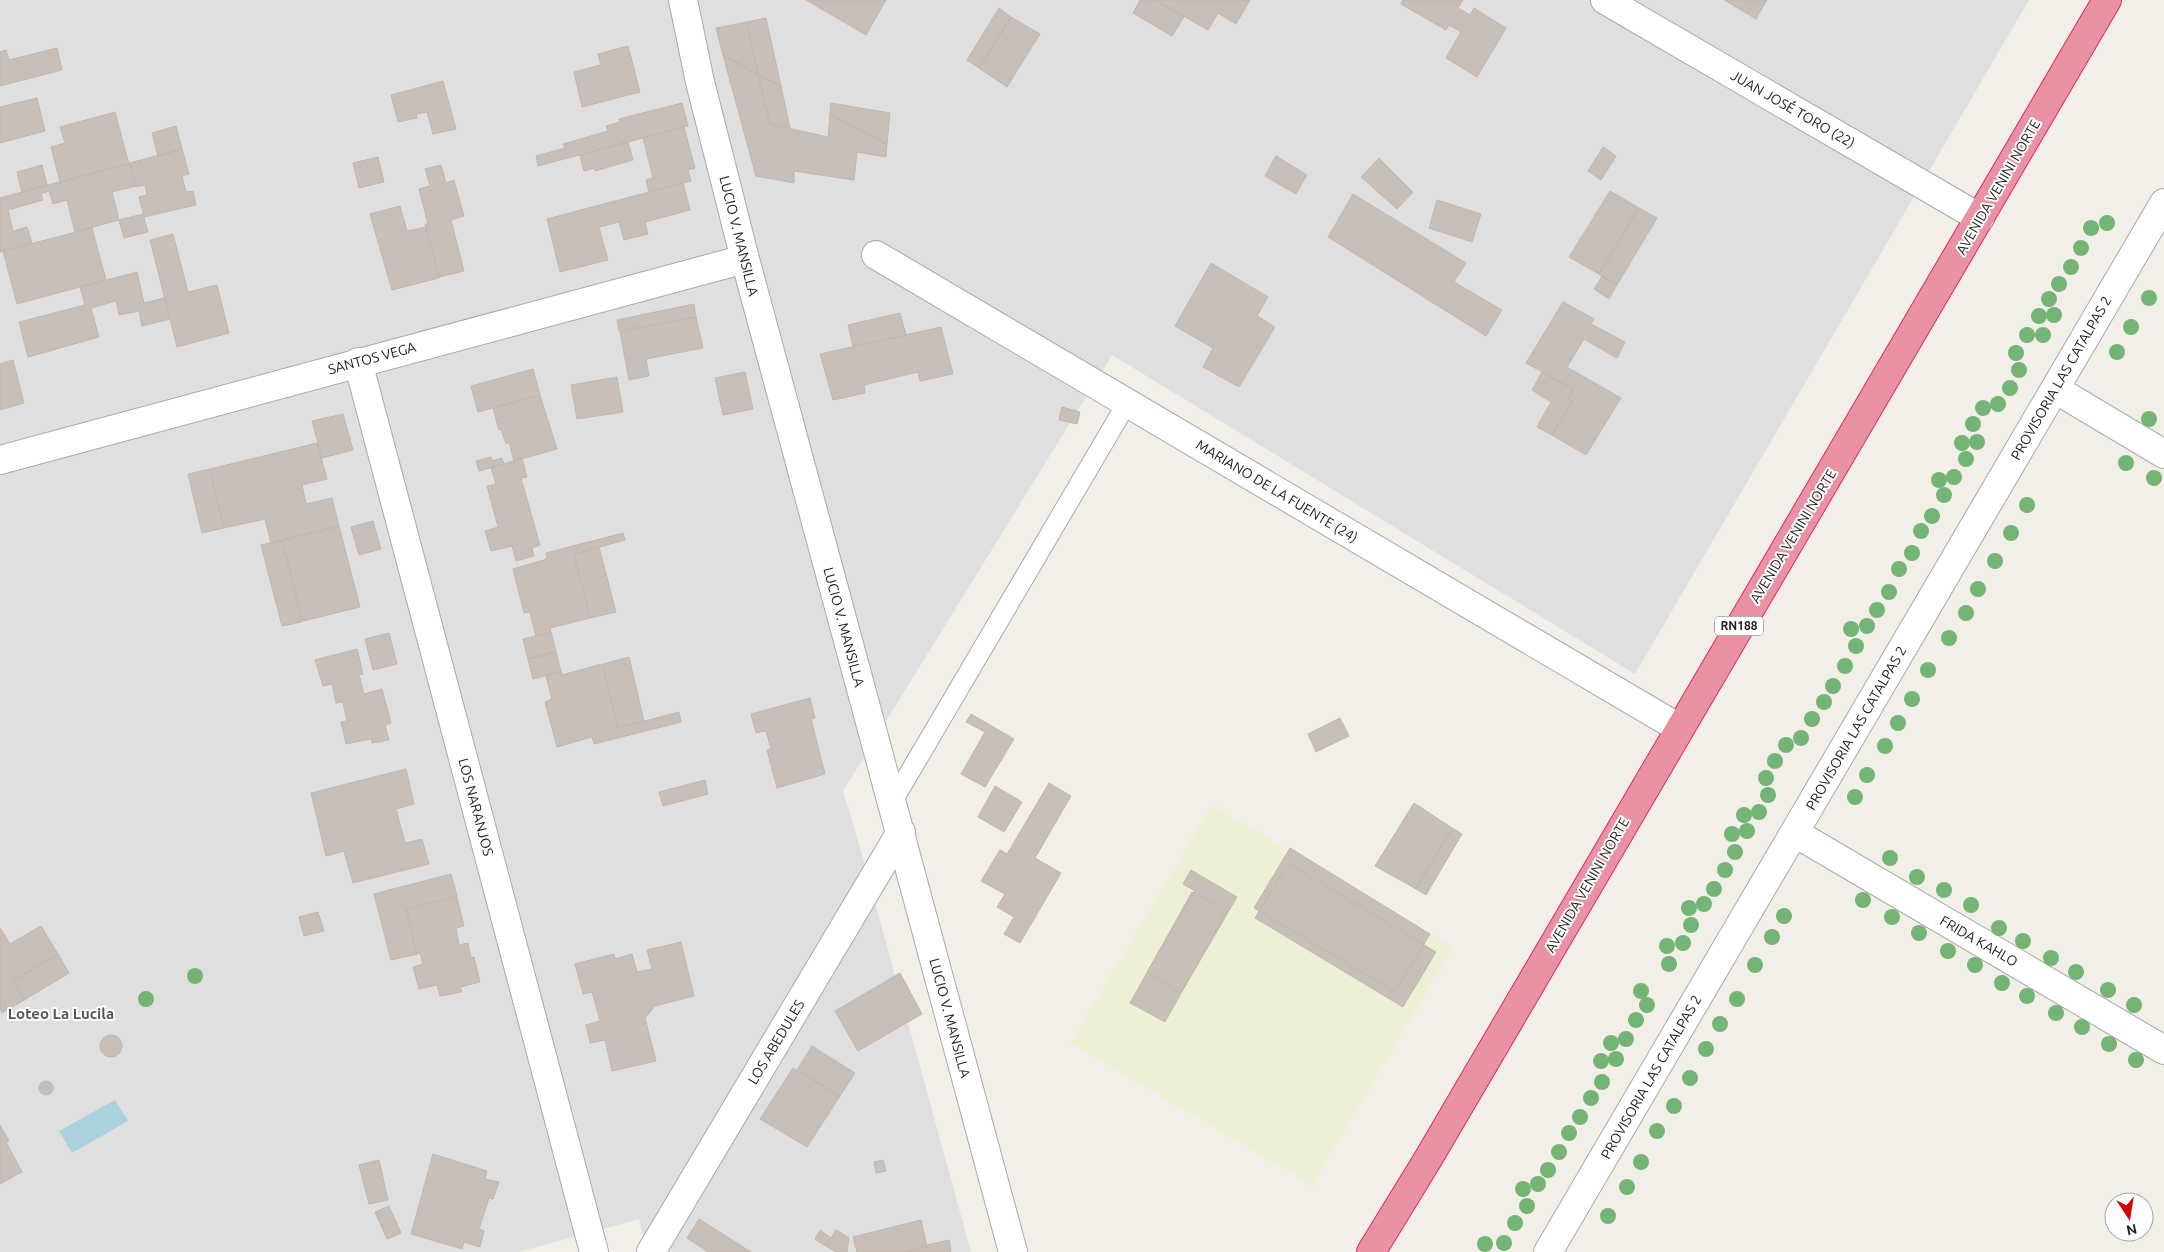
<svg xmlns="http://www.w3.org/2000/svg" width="2164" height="1252" viewBox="0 0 2164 1252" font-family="Ubuntu,sans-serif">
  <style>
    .residential { fill: #e0dfdf }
    .farmland { fill: #eef0d5 }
    .water { fill: #aad3df }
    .building { fill: #c7bfb8; stroke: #c4b6ab }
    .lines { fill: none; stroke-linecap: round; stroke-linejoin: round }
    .lane-casing { stroke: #a9a9a9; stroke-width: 21 }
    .street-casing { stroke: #a9a9a9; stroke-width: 30 }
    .highway-casing { stroke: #dc2a67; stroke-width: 30 }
    .lane { stroke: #fff; stroke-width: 19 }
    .street { stroke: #fff; stroke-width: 28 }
    .highway { stroke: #e892a2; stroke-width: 28 }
    .tree { fill: #74b475 }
    .labels { text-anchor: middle; stroke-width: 4; stroke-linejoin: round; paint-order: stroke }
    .shield { fill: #fff; stroke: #646464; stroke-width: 1 }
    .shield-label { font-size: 12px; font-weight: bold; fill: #222 }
    .street-label { font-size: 14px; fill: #222; stroke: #fff }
    .neighbourhood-label { font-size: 15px; font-weight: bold; fill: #555; stroke: #fff }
  </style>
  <rect width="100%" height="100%" fill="#f2efe9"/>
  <path class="residential" d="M0 0H2029L1635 674 1112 355 843 791 857 837 971 1252H647L639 1219 519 1252H0Z"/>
  <path class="farmland" d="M1212 805 1453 947 1312 1185 1071 1043Z"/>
  <path class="water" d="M115 1100 128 1121 72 1153 59 1131Z"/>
  <path class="building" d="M806 0H886L866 35Z
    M1140 0H1155L1184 17 1172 36 1133 13Z
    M1155 0H1250L1236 24 1218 13 1208 30Z
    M1403 0H1463L1458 8 1470 15 1474 8 1506 28 1477 77 1446 58 1461 32 1449 25 1446 30 1401 4Z
    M1724 0H1767L1756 19Z
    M999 8 1011 17 979 68 967 60Z
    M1011 17 1040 34 1007 87 979 68Z
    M766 18 781 86 758 75 747 22Z
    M747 22 758 74 723 55 716 28Z
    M628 46 640 92 582 107 574 72 601 65 598 54Z
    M57 48 62 70 0 86V52L6 50 9 60Z
    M723 55 758 75 770 124 828 137 830 114 887 144 886 157 857 152 854 180 794 171V183L756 176Z
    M758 75 781 86 790 128 770 124Z
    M443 81 456 129 433 134 427 112 416 114 417 118 398 122 391 95Z
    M37 98 45 131 0 143V107Z
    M682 103 688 126 538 166 536 156 565 148 563 144 608 131 606 126 620 122 619 119Z
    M831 103 890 113 887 144 830 114Z
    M115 112 129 164 60 182 51 147 65 143 60 127Z
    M176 126 182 149 158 156 152 133Z
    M684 127 695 168 688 170 691 181 649 192 646 180 653 178 643 138Z
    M628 142 633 160 595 171 594 168 584 171 580 155Z
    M1603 147 1616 156 1601 180 1588 171Z
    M182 149 189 174 182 176 186 192 193 191 196 205 144 217 139 197 147 195 145 185 136 187 130 163Z
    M1276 156 1307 175 1296 194 1265 176Z
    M378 157 384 182 359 188 353 163Z
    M1379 158 1413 192 1397 209 1361 177Z
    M130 163 136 186 112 192 119 220 75 232 67 200 53 204 49 191 41 194 43 200 8 210 13 231 27 227 32 243 0 252V198Z
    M42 165 47 185 22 192 17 172Z
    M441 165 446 183 454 180 464 216 451 220 464 271 439 277 426 227 425 224H428L419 189 430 186 425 169Z
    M683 183 690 210 645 222 648 234 624 240 619 222 599 227 608 260 560 272 547 219Z
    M1610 191 1639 208 1599 274 1569 257Z
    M1353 194 1466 263 1454 282 1502 310 1486 336 1328 237Z
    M1437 200 1481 214 1472 242 1429 228Z
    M400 206 407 231 426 227 439 278 392 290 370 214Z
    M1639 208 1657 218 1617 285 1599 274Z
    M143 214 148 232 124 238 119 220Z
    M92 228 106 280 17 304 3 251Z
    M173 234 188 292 217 285 229 333 177 347 150 240Z
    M1211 263 1268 297 1257 316 1275 327 1239 387 1203 367 1213 348 1175 326Z
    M137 272 144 303 164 298 170 319 142 326 139 311 119 315 116 301 91 308 99 337 28 357 19 322 85 305 80 287Z
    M1602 276 1617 285 1609 299 1594 289Z
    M1563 302 1594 319 1591 324 1625 342 1617 358 1584 339 1567 367 1621 398 1586 455 1552 435 1573 401 1568 399 1573 389 1526 363Z
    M694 304 696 317 619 331 617 320Z
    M900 313 906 335 853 346 848 325Z
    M696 317 703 348 646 359 649 376 629 380 620 332Z
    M941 327 953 374 920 381 918 372 864 385 865 393 833 400 820 354Z
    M13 360 24 403 0 410V364Z
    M533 369 540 395 478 412 471 386Z
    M745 372 753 409 723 415 715 378Z
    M1542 372 1573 389 1568 399 1573 401 1552 435 1537 427 1551 402 1532 390Z
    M617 377 623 412 577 419 571 385Z
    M540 395 557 449 514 461 509 442 506 444 501 429 499 430 493 408Z
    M1062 407 1080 412 1077 424 1059 420Z
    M343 414 353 450 322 458 312 421Z
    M317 443 327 479 302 485 306 504 332 498 339 526 271 543 265 519 224 528 210 469Z
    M491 457 492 461 502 458 504 464 479 471 476 461Z
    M522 458 527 477 521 478 540 545 532 548 534 556 516 561 512 546 491 551 485 531 498 527 487 486 496 484 491 468Z
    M210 469 224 528 202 533 188 474Z
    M373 521 381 549 359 555 351 527Z
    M339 526 360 607 303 621 282 540Z
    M623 533 625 540 574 554 590 618 550 628 551 632 536 636 530 612 524 613 513 569 547 559 546 553Z
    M282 540 302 622 282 626 261 545Z
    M599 547 616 612 590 618 574 555Z
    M551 632 556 652 528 659 523 639Z
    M389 633 397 664 373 670 365 639Z
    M357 649 363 674 359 675 364 694 382 689 391 723 385 725 389 740 372 743 371 739 346 744 341 722 347 721 343 702 336 703 332 684 323 686 315 660Z
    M556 652 561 672 533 679 528 659Z
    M629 657 644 721 618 728 603 664Z
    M602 664 618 728 679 712 681 722 594 744 592 737 557 747 545 702 552 699 546 676 561 672 562 675Z
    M810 698 815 718 811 719 825 774 777 788 767 750 771 749 766 731 756 733 751 714Z
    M971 714 1014 739 985 787 961 774 985 732 966 722Z
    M1340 718 1349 736 1316 752 1308 734Z
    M406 769 414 804 396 809 405 843 422 839 429 864 353 883 344 851 326 856 311 793Z
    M705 780 708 794 663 806 659 792Z
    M1049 783 1071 796 1035 858 1061 873 1020 943 1004 934 1014 917 997 907 1005 894 981 881 1000 850 1007 854Z
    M995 786 1022 802 1004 832 978 817Z
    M1414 803 1452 828 1416 889 1375 866Z
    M1452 828 1462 834 1426 895 1416 889Z
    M1290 848 1430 934 1395 992 1254 908Z
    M1288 863 1436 952 1403 1007 1255 918Z
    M1191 870 1237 897 1181 993 1147 972 1195 891 1183 884Z
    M451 874 457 896 406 909 417 954 391 960 374 894Z
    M1192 892 1227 911 1165 1022 1130 1003Z
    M457 897 464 926 456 928 459 945 468 943 471 958 474 957 480 982 460 987 462 992 440 996 437 985 419 989 413 967 423 964 420 953 417 954 406 909Z
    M318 912 324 931 304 936 299 917Z
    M41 926 58 954 13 981 24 1000 2 1013 0 1008V929H1L10 944Z
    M681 942 694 996 655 1006 645 1018 656 1061 612 1071 605 1040 590 1043 586 1025 600 1021 592 992 583 994 575 964 614 954 615 959 632 954 637 972 652 969 647 950Z
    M58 954 69 973 24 1000 13 981Z
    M900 973 922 1014 858 1051 835 1011Z
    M100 1046a11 11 0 1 1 22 0a11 11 0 1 1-22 0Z
    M812 1046 855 1073 840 1096 797 1070Z
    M793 1068 840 1096 807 1147 760 1119Z
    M39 1088a7 7 0 1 1 14 0a7 7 0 1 1-14 0Z
    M0 1125 9 1141 6 1142 22 1172 0 1184Z
    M433 1154 487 1171 485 1179 499 1182 493 1199 489 1198 479 1229 484 1231 480 1247 464 1242 462 1249 411 1234Z
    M379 1160 388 1200 369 1204 359 1165Z
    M883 1160 886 1171 876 1173 874 1162Z
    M389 1206 401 1233 387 1239 375 1212Z
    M699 1219 751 1252H708L687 1238Z
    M921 1220 927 1247 907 1252H857L853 1237Z
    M820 1230 831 1238 825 1246 815 1239Z
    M836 1230 849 1238 847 1252H836L826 1246Z
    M949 1240 951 1252H907L927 1247V1245Z"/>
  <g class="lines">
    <defs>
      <path id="lane" d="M891 804 1127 403"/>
      <path id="street" d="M683 0 700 82 745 259 1013 1252
        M1605 0 1980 218
        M876 255 1679 728
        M358 362 594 1252
        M2055 389 2164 454
        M0 460 745 259
        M1795 833 2164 1050
        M651 1252 901 832
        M1548 1252 2164 203"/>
      <path id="highway" d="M1371 1252 1428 1159 2107 0"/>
    </defs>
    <use href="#lane" class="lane-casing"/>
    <use href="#street" class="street-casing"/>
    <use href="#highway" class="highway-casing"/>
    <use href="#lane" class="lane"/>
    <use href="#street" class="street"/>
    <use href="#highway" class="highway"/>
  </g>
  <g class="tree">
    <circle cx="2107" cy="223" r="8"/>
    <circle cx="2091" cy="228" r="8"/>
    <circle cx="2081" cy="248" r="8"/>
    <circle cx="2071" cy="267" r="8"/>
    <circle cx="2059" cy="284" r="8"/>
    <circle cx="2149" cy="298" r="8"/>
    <circle cx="2049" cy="299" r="8"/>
    <circle cx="2054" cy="315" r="8"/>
    <circle cx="2039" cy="316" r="8"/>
    <circle cx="2131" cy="327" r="8"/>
    <circle cx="2027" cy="335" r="8"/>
    <circle cx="2043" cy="335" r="8"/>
    <circle cx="2117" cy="352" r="8"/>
    <circle cx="2016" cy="353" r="8"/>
    <circle cx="2019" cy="370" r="8"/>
    <circle cx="2010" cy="388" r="8"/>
    <circle cx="1998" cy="404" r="8"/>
    <circle cx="1983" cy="408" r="8"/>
    <circle cx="2149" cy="419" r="8"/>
    <circle cx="1973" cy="424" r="8"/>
    <circle cx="1977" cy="442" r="8"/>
    <circle cx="1962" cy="443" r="8"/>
    <circle cx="1966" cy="459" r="8"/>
    <circle cx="2126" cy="463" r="8"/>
    <circle cx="1954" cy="477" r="8"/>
    <circle cx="2154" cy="478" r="8"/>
    <circle cx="1939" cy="480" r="8"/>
    <circle cx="1944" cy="495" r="8"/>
    <circle cx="2027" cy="505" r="8"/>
    <circle cx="1932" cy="516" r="8"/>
    <circle cx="1921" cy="531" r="8"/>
    <circle cx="2011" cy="533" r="8"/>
    <circle cx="1912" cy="553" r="8"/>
    <circle cx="1995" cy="561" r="8"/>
    <circle cx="1899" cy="569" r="8"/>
    <circle cx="1978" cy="589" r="8"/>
    <circle cx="1889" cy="592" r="8"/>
    <circle cx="1877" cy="610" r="8"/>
    <circle cx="1966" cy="613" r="8"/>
    <circle cx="1867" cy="626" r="8"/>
    <circle cx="1851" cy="629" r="8"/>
    <circle cx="1949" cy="638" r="8"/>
    <circle cx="1856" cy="646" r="8"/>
    <circle cx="1845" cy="666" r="8"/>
    <circle cx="1928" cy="670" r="8"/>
    <circle cx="1833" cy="686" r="8"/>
    <circle cx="1912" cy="699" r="8"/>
    <circle cx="1824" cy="702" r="8"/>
    <circle cx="1812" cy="719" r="8"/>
    <circle cx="1898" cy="723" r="8"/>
    <circle cx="1801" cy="738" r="8"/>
    <circle cx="1786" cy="745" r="8"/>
    <circle cx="1885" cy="746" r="8"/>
    <circle cx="1775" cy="761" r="8"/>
    <circle cx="1867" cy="775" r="8"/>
    <circle cx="1766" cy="778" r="8"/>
    <circle cx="1768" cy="795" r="8"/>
    <circle cx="1855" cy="797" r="8"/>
    <circle cx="1759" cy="812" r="8"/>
    <circle cx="1744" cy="815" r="8"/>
    <circle cx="1747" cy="831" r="8"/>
    <circle cx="1732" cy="834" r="8"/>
    <circle cx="1735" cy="852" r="8"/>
    <circle cx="1890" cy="858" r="8"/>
    <circle cx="1725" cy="870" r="8"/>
    <circle cx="1917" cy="877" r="8"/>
    <circle cx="1714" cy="889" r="8"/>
    <circle cx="1944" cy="890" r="8"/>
    <circle cx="1863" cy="900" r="8"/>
    <circle cx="1704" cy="904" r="8"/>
    <circle cx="1971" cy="905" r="8"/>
    <circle cx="1689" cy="908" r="8"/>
    <circle cx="1784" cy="916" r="8"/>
    <circle cx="1892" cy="917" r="8"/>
    <circle cx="1691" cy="925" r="8"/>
    <circle cx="1999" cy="928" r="8"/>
    <circle cx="1919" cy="933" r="8"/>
    <circle cx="1772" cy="937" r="8"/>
    <circle cx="2023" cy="941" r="8"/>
    <circle cx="1683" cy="943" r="8"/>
    <circle cx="1667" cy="946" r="8"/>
    <circle cx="1948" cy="951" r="8"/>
    <circle cx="2051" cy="958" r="8"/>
    <circle cx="1669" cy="964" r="8"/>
    <circle cx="1755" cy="965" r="8"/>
    <circle cx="1975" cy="965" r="8"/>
    <circle cx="2076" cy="972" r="8"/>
    <circle cx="195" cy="976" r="8"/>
    <circle cx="2002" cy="983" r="8"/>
    <circle cx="2108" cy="990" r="8"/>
    <circle cx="1641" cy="991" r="8"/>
    <circle cx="2027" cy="996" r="8"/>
    <circle cx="146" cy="999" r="8"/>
    <circle cx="1737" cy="999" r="8"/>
    <circle cx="1647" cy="1005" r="8"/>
    <circle cx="2134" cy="1005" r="8"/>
    <circle cx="2056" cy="1013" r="8"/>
    <circle cx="1636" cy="1020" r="8"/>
    <circle cx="1720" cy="1024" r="8"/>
    <circle cx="2082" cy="1027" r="8"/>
    <circle cx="1626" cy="1039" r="8"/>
    <circle cx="1611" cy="1043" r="8"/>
    <circle cx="2109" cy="1044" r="8"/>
    <circle cx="1706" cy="1049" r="8"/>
    <circle cx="1616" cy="1059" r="8"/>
    <circle cx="2136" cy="1060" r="8"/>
    <circle cx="1601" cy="1061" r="8"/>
    <circle cx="1690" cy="1078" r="8"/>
    <circle cx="1602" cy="1082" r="8"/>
    <circle cx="1591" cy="1098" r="8"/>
    <circle cx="1674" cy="1106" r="8"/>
    <circle cx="1580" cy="1117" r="8"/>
    <circle cx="1657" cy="1131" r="8"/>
    <circle cx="1569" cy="1133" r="8"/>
    <circle cx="1559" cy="1152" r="8"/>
    <circle cx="1641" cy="1162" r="8"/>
    <circle cx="1548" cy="1170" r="8"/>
    <circle cx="1538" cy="1184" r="8"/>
    <circle cx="1627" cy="1187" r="8"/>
    <circle cx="1523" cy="1189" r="8"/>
    <circle cx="1527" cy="1206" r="8"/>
    <circle cx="1608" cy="1216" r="8"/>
    <circle cx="1515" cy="1223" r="8"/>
    <circle cx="1504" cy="1243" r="8"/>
    <circle cx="1485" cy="1244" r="8"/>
  </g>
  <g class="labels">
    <rect class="shield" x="1715" y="616.5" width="48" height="19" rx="4"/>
    <g class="shield-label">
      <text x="1739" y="630">RN188</text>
    </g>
    <g class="street-label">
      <text transform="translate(1793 109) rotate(30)" y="5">JUAN JOSÉ TORO (22)</text>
      <text transform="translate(1998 187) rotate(-60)" y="5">AVENIDA VENINI NORTE</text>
      <text transform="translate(739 236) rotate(76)" y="5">LUCIO V. MANSILLA</text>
      <text transform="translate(372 358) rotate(-15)" y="5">SANTOS VEGA</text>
      <text transform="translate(2061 378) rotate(-60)" y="5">PROVISORIA LAS CATALPAS 2</text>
      <text transform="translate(1277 491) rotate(31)" y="5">MARIANO DE LA FUENTE (24)</text>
      <text transform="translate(1793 536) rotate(-59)" y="5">AVENIDA VENINI NORTE</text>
      <text transform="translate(844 627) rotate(75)" y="5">LUCIO V. MANSILLA</text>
      <text transform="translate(1856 728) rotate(-60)" y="5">PROVISORIA LAS CATALPAS 2</text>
      <text transform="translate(476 807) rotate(75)" y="5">LOS NARANJOS</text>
      <text transform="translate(1587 885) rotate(-60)" y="5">AVENIDA VENINI NORTE</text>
      <text transform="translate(1979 941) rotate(30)" y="5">FRIDA KAHLO</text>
      <text transform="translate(950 1018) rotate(75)" y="5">LUCIO V. MANSILLA</text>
      <text transform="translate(776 1042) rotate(-59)" y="5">LOS ABEDULES</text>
      <text transform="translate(1651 1077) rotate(-60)" y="5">PROVISORIA LAS CATALPAS 2</text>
    </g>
    <g class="neighbourhood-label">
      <text x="61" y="1019">Loteo La Lucila</text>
    </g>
  </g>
  <g transform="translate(2129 1217) rotate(168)"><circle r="24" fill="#ffffff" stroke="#a7a7a7"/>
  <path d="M0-4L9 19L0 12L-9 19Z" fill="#d40000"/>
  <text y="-8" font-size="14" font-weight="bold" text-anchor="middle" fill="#222222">N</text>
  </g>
</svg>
